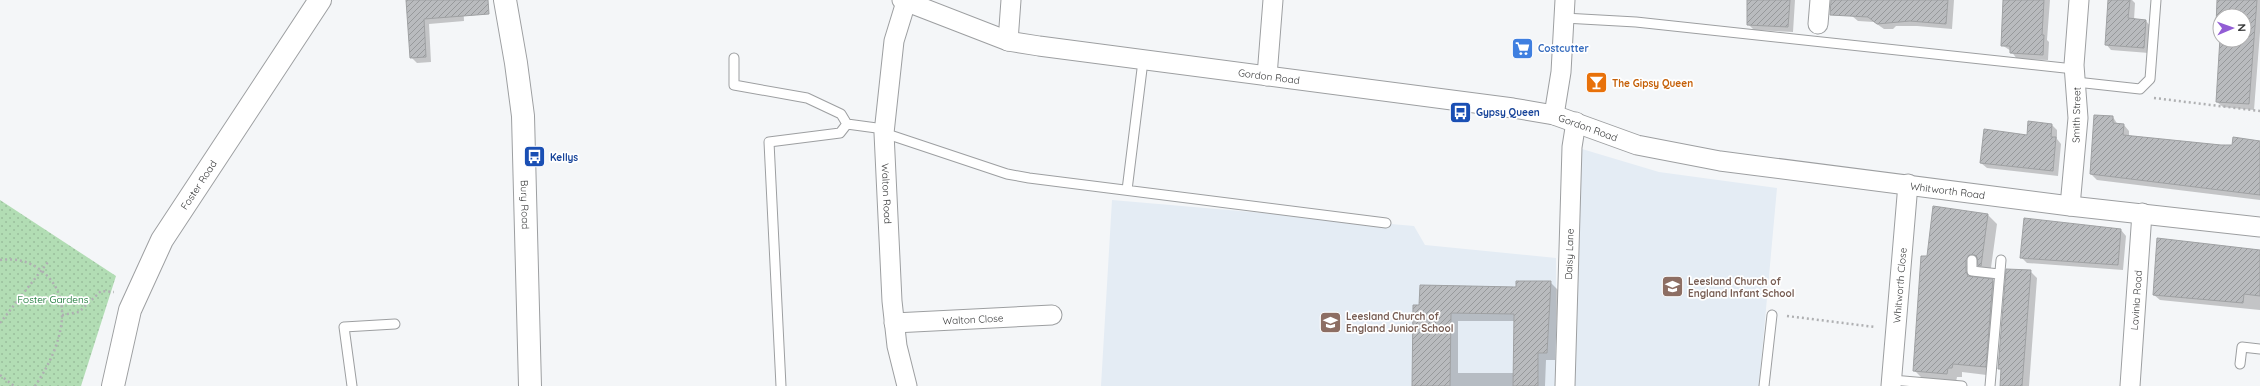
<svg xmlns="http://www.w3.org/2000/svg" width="2260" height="386" viewBox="0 0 2260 386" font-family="Quicksand,sans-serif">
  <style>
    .built { fill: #e4ecf4 }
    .park { fill: url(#park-dots) }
    .shadow { fill: #0003; fill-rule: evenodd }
    .building { fill: url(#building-hatch); stroke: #9fa1a3 }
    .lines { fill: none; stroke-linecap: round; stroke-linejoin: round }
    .lane-casing { stroke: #9d9fa1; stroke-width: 11 }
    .street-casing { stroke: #9d9fa1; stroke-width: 21 }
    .secondary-casing { stroke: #9d9fa1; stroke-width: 24 }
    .path { stroke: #afb0b2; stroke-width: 2.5; stroke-dasharray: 2 3; stroke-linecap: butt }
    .lane { stroke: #fff; stroke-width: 9 }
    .street { stroke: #fff; stroke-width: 19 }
    .secondary { stroke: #fff; stroke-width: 22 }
    .labels { text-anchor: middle; stroke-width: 3.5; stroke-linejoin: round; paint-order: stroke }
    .shop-label { font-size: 10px; font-weight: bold; fill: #366cbe; stroke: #fff; text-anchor: start }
    .street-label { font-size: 10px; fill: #373839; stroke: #fff }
    .food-label { font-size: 10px; font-weight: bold; fill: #c56008; stroke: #fff; text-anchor: start }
    .transit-label { font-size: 10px; font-weight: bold; fill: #164399; stroke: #fff; text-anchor: start }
    .education-label { font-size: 10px; font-weight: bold; fill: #785e54; stroke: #fff; text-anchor: start }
    .park-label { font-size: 10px; fill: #016a20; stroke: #fff }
  </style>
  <defs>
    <pattern id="park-dots" width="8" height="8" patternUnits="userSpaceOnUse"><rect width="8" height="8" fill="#b2ddb4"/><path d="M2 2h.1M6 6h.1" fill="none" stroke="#9abe9c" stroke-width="1.8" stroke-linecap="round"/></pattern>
    <pattern id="building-hatch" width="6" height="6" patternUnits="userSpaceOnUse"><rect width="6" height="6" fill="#b9bbbe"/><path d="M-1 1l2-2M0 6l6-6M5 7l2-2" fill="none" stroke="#97999b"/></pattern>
  </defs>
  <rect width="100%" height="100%" fill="#f4f6f8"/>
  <path class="built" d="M1582 149 1659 172 1777 188 1759 386H1572Z
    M1112 200 1414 226 1425 245 1556 258V386H1101Z"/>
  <path class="park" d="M0 200 116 276 81 386H0Z"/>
  <path class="shadow" d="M407 0H463L464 21 429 24 431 62 417 63 411 57Z
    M1748 0H1795L1793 32 1754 30 1748 24Z
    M1850 0H1954L1952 29 1917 26H1896L1893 29H1884L1874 22 1858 21 1852 16Z
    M2004 0H2050L2047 40 2049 42 2048 60 2017 59 2011 51 2002 45Z
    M2109 0H2132L2135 3 2134 20 2146 21 2151 27 2149 53 2111 50 2106 44Z
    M2218 0H2260V32L2254 110 2223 107 2217 102 2221 40H2244V16H2220V29L2217 26Z
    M2113 117 2118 125H2124L2129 131V136L2260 150V200L2097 180 2091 174Z
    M2052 125 2057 130V139L2061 144 2058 176 1987 168 1981 163 2028 136Z
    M1988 215 1997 224 1990 275 1978 264 1975 270V278L1993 280 2002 290 1995 376 1962 372V377H1957L1956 382 1923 379 1914 370 1928 257Z
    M2121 230 2126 236 2123 270 2027 263 2021 257Z
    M2260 251V310L2160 300 2154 295Z
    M2030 271 2037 278 2029 386H2001L2002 372 1999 368Z
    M1550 282 1558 290 1555 360H1546L1545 386H1413L1414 306ZM1458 321H1515L1514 373H1458Z"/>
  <path class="building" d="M406 0H488L489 14 424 19 426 57 410 58Z
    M1747 0H1790L1788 27 1747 25Z
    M1831 0H1948L1946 24 1910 21 1877 24 1868 17 1830 15Z
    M2003 0H2044L2042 35H2044L2043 55 2010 53V46H2001Z
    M2108 0H2130L2128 18 2146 20 2144 48 2105 45Z
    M2217 0H2257L2249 104 2216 102 2220 38V40H2244V16H2220V26H2216Z
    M2094 115 2113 116V123L2124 124 2123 135 2221 145H2232L2233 137 2260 141V195L2090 174Z
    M2028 121 2052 124 2051 137H2056L2053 171 1980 163 1984 129 2027 135Z
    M1933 206 1988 214 1981 266H1978L1977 257 1975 255H1969L1966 260V271L1968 276 1993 279 1986 367 1953 364 1952 368H1948L1947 374 1913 371 1921 256H1927Z
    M2024 218 2121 229 2118 265 2020 258Z
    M2157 238 2260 250V296L2244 294 2243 303 2153 295Z
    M2006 269 2031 270 2022 386H2000L2001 369H1998Z
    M1516 281H1551L1547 353H1538V386H1513L1514 314 1451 313 1450 386H1412L1413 305H1419L1420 285 1516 287Z"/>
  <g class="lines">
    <defs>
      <path id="lane" d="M1564 18 1636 22 2074 69
        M734 58V85L807 98 841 114 847 124
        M2076 82 2140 89 2150 79 2156 0
        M847 124 884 129
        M884 133 1007 174 1029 178 1386 223
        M1127 190 1143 61
        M1972 260V271L1999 274
        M2240 364 2242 347 2260 349
        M1892 380 1962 386
        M352 386 344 327 395 324
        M781 386 769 142 840 133 847 124
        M1764 386 1772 315
        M1990 386 2001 260"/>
      <g id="street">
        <path id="s1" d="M902 0 1008 41 1039 46 1513 108 1554 115 1637 145 1720 161 2070 206 2260 227"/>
        <path id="s2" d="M906 2 894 41 884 133 892 301 897 346 907 386"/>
        <path d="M1818 24 1820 0"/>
        <path d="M1008 41 1011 0"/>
        <path d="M1267 76 1273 0"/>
        <path d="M1554 115 1561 72 1565 0"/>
        <path d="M2070 206 2078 118 2074 65 2079 0"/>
        <path id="s3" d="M894 323 1052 315"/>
        <path id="s4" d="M1565 386 1572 147 1576 122"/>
        <path id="s5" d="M1891 386 1908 184"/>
        <path id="s6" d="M2130 386 2142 213"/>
      </g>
      <g id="secondary">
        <path id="s7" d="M505 0 516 63 523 116 530 386"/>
        <path id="s8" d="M113 386 130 310 162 240 320 0"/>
      </g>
    </defs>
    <use href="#lane" class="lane-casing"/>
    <use href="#street" class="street-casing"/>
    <use href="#secondary" class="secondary-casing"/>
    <path class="path" d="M2154 98 2260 111
      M0 260C16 258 30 261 43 272 79 302 57 354 35 386
      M62 315 79 312 101 291 114 292
      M1787 316 1875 327
      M0 323 48 262
      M0 375 14 386"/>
    <use href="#lane" class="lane"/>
    <use href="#street" class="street"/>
    <use href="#secondary" class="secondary"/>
  </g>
  <defs>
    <symbol id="supermarket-square" viewBox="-11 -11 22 22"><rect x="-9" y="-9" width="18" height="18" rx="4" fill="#3f7fe0" stroke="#fff"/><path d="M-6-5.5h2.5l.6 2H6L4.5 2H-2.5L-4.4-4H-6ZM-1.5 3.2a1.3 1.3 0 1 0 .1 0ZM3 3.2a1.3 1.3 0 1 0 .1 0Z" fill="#fff"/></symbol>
    <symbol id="bar-square" viewBox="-11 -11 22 22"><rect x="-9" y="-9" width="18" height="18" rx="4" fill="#e8710a" stroke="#fff"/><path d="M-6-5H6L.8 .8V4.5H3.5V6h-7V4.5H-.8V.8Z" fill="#fff"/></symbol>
    <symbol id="bus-square" viewBox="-11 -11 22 22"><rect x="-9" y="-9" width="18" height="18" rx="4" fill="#1a4fb4" stroke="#fff"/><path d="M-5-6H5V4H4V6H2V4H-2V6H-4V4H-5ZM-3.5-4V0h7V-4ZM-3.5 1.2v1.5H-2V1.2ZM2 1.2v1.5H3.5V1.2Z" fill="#fff"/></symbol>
    <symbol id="school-square" viewBox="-11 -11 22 22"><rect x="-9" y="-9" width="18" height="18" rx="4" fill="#8d6e63" stroke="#fff"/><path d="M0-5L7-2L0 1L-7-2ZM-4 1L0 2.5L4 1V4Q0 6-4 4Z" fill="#fff"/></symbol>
  </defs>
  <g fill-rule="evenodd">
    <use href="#supermarket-square" x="1510" y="36" width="25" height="25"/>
    <use href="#bar-square" x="1584" y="70" width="25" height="25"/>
    <use href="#bus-square" x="1448" y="100" width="25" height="25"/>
    <use href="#bus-square" x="522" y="144" width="25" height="25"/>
    <use href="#school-square" x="1660" y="274" width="25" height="25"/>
    <use href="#school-square" x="1318" y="310" width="25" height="25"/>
  </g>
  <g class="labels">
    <g class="shop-label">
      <text x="1538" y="52">Costcutter</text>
    </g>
    <g class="street-label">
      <text dy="4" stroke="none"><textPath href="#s1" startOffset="377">Gordon Road</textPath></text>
      <text transform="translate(2076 115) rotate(-89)" y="4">Smith Street</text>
      <text dy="4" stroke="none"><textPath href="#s1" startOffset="701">Gordon Road</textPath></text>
      <text dy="4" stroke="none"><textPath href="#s8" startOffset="221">Foster Road</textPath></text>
      <text dy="4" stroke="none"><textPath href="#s1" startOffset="1067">Whitworth Road</textPath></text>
      <text dy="4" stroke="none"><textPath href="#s2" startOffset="194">Walton Road</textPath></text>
      <text dy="4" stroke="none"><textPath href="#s7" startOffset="206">Bury Road</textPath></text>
      <text dy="4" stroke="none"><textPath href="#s4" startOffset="132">Daisy Lane</textPath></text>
      <text dy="4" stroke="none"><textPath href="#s5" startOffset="101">Whitworth Close</textPath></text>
      <text dy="4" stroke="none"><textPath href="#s6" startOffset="86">Lavinia Road</textPath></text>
      <text dy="4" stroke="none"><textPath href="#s3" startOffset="79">Walton Close</textPath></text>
    </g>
    <g class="food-label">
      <text x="1612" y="87">The Gipsy Queen</text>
    </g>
    <g class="transit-label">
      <text x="1476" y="116">Gypsy Queen</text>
      <text x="550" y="161">Kellys</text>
    </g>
    <g class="education-label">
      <text x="1688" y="285">Leesland Church of<tspan x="1688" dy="12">England Infant School</tspan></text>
      <text x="1346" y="320">Leesland Church of<tspan x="1346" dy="12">England Junior School</tspan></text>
    </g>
    <g class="park-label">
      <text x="53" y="303">Foster Gardens</text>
    </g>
  </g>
  <g transform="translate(2232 28) rotate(88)"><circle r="19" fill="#ffffff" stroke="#afafb0"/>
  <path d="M0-3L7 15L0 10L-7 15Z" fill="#925dd5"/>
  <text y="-6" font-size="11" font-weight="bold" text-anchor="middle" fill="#373839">N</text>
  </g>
</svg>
